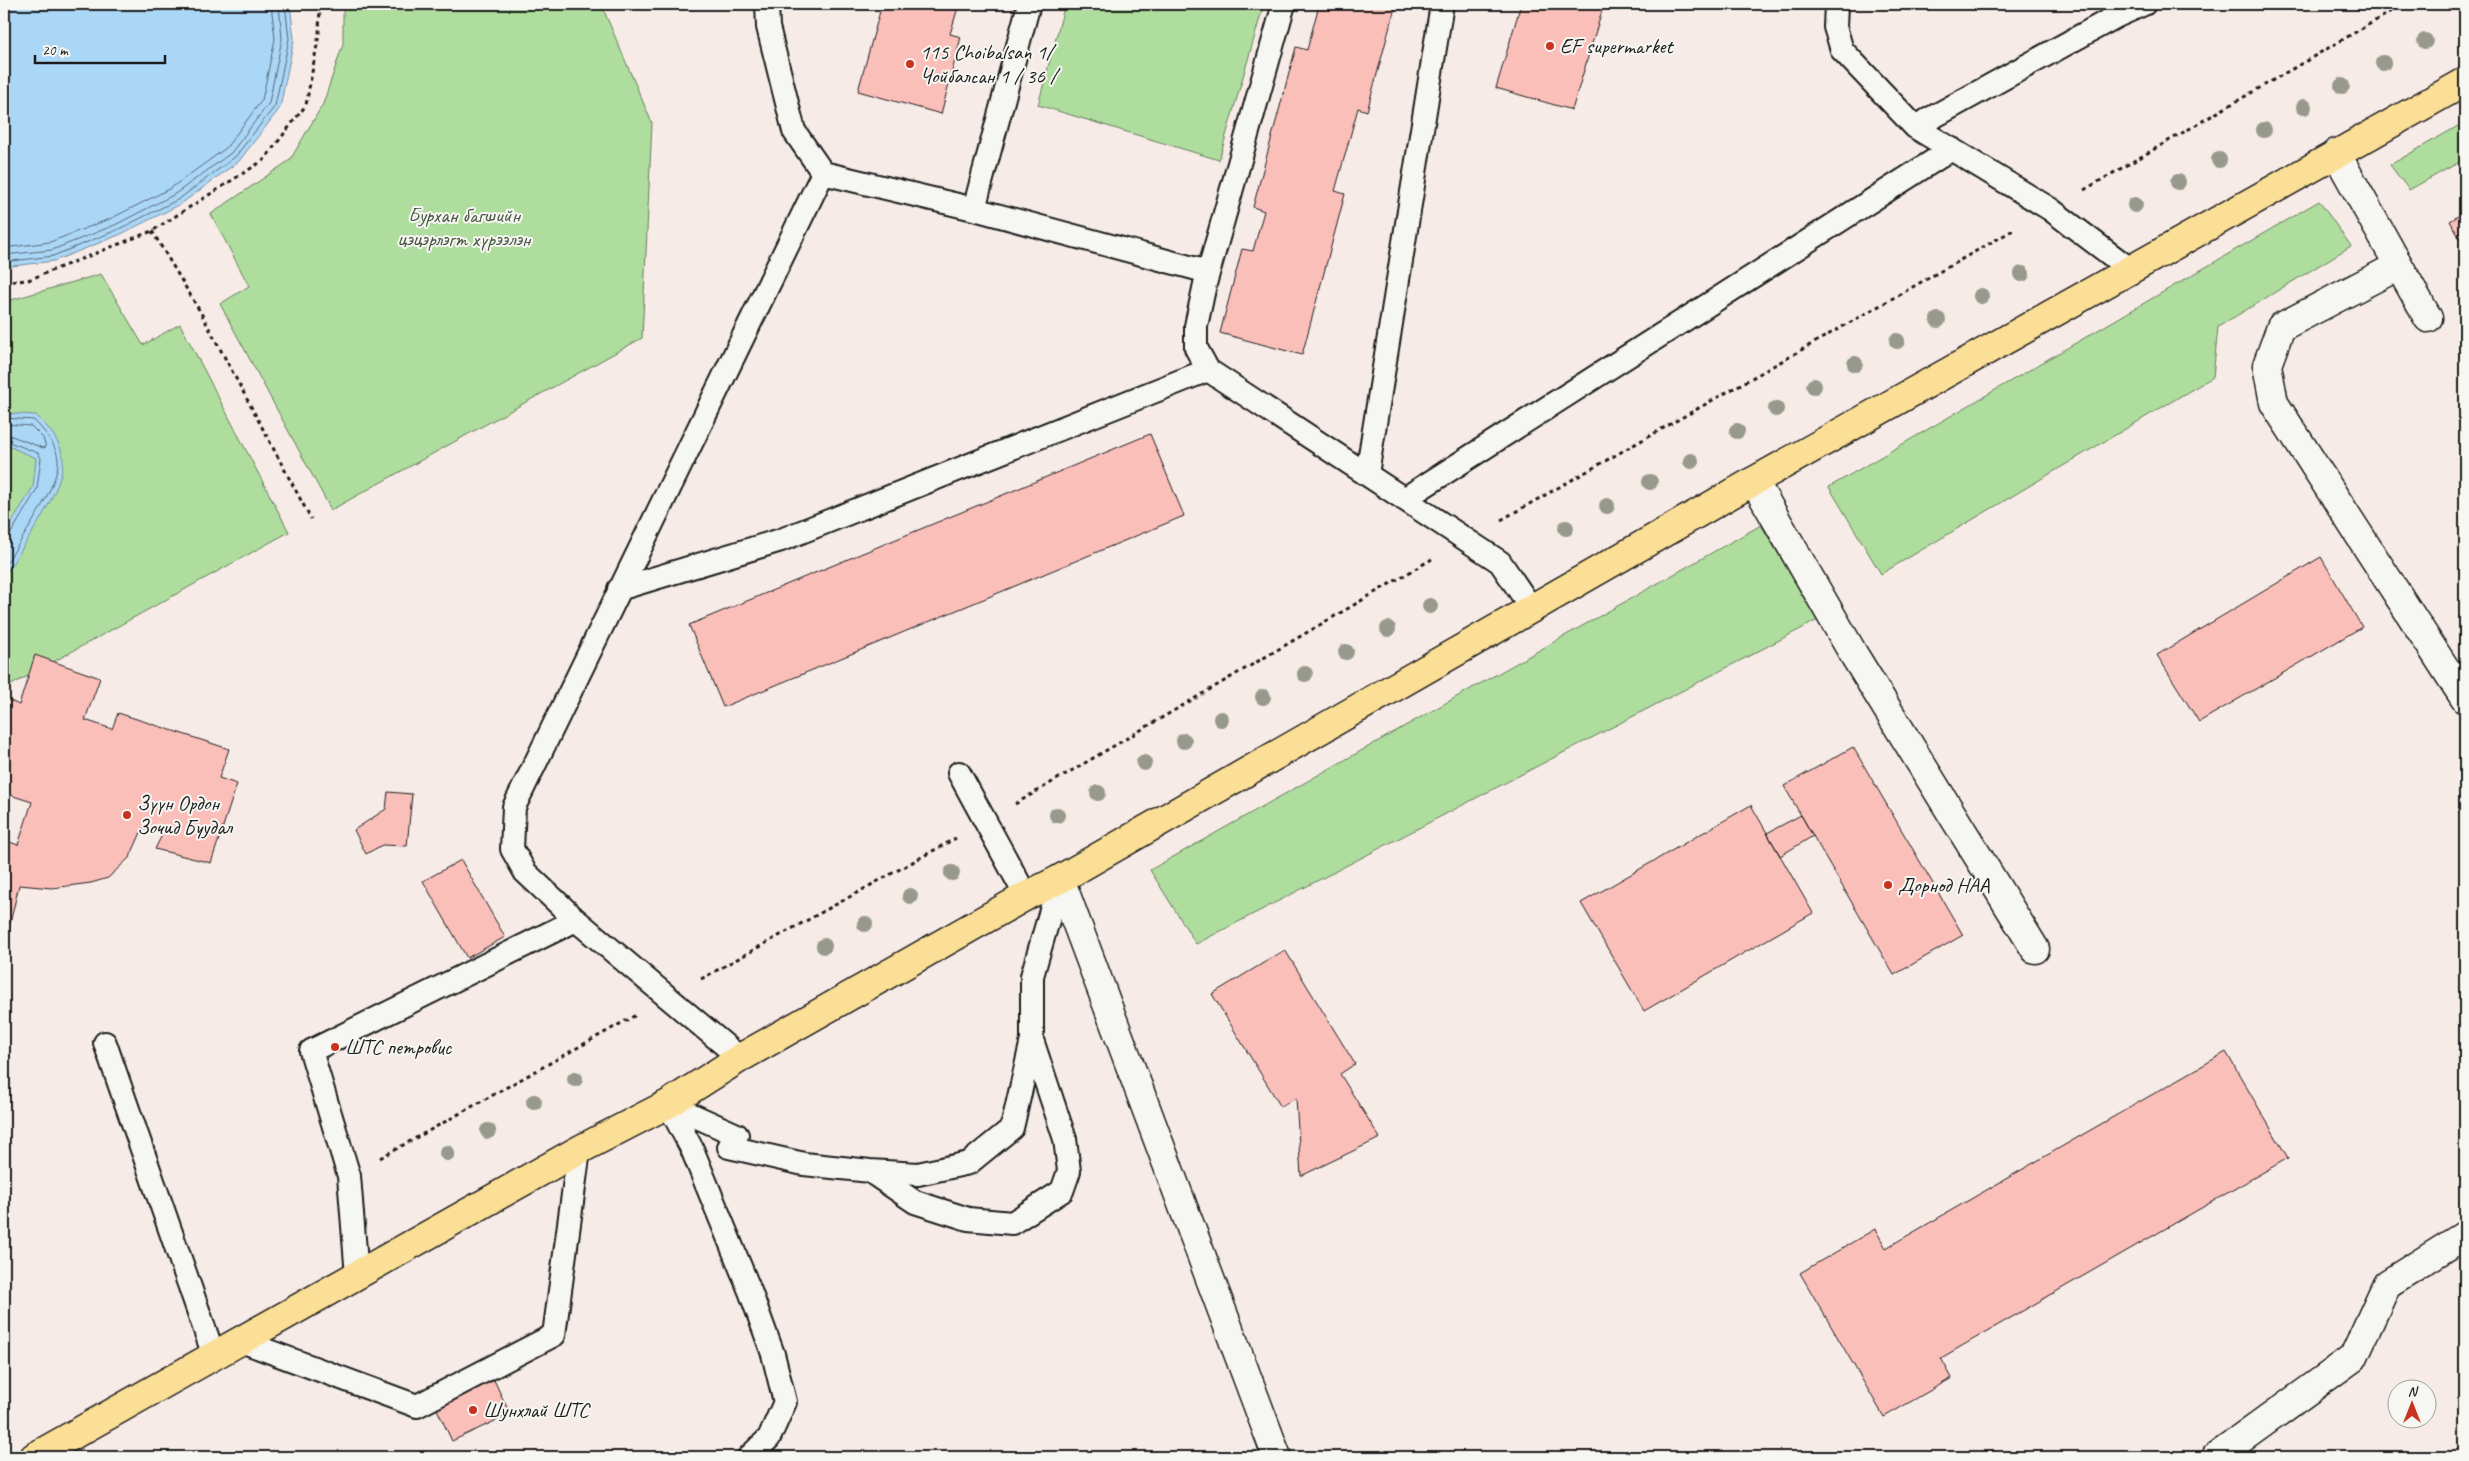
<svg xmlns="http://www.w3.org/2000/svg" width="2469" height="1461" viewBox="0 0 2469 1461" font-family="Caveat,sans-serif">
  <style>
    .green { fill: #aedd9d; stroke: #657c5c }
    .water { fill: #abd7f7; stroke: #728c9f }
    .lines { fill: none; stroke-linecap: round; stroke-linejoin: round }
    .shore { stroke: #556774; stroke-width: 1 }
    .building { fill: #fbbfba; stroke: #1c1c1c }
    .lane-casing { stroke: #1c1c1c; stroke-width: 26 }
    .street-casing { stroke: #1c1c1c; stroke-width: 31 }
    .highway-casing { stroke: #1c1c1c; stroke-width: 31 }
    .path { stroke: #1c1c1c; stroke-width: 3; stroke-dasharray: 4 4; stroke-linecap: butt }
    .lane { stroke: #f6f6f2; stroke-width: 22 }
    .street { stroke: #f6f6f2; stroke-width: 28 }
    .highway { stroke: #fbdf96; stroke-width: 28 }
    .tree { fill: #97998d }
    .poi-dot { fill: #c8321e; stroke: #f6f6f2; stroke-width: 2 }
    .labels { text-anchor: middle; stroke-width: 4; stroke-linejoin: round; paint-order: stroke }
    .poi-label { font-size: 21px; fill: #1c1c1c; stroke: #f6f6f2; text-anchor: start }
    .park-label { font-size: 21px; fill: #485643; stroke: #f6f6f2 }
  </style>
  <rect width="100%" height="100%" fill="#f7ebe7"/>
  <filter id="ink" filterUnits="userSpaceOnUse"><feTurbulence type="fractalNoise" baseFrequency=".02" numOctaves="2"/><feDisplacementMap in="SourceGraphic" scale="10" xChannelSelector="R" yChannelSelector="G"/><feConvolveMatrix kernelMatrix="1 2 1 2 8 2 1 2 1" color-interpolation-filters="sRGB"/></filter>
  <g filter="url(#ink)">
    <path class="green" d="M343 4H601L652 123 642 338 331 510 220 304 249 286 211 214 290 160 323 104 343 44Z
      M1065 4H1264L1219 160 1038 105Z
      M2465 122V159L2409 190 2390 165Z
      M2319 201 2351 246 2218 327 2213 377 1881 574 1829 487Z
      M101 274 143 345 180 324 289 532 4 689V302Z
      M1761 525 1818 620 1196 944 1150 870Z"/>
    <path class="water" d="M4 4H290L294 39 280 108 239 161 181 204 119 235 54 261 4 267Z
      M4 413 36 415C47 426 63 443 63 461 63 492 21 548 4 577V536L33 487 36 458 4 444Z"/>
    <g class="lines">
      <path class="shore" d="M4 248 50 242 112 218 171 188 226 148 262 100 275 39 271 4
        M4 255 52 250 115 225 175 194 231 153 269 103 282 39 279 4
        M4 262 53 256 117 230 179 199 235 157 275 106 289 39 285 4
        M4 418 34 420C44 431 57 445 58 460 60 485 18 544 4 567
        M4 424 31 426 43 438 46 447 43 448 4 433
        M4 440 38 453 41 458 37 489 10 535 4 538"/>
    </g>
    <path class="building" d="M882 4H959L950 34 961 37 941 114 858 91Z
      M1314 4H1396L1367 111 1358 108 1335 191 1345 194 1302 355 1220 333 1242 249 1253 251 1264 211 1253 207 1296 47 1307 50 1319 5Z
      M1521 4H1604L1572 110 1496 88Z
      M2465 212V248L2450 221Z
      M1150 434 1184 516 723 707 689 625Z
      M2321 557 2362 627 2199 722 2157 655Z
      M35 655 100 678 85 720 112 729 118 713 229 749 219 778 237 784 211 863 155 849 163 833 143 828 130 857 108 878 91 883 52 888 19 885 4 949V840L18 845 32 802 4 793V698L19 705Z
      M1853 747 1963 935 1894 975 1784 786Z
      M388 792 412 794 407 846 382 845 366 854 354 830 386 809Z
      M1751 805 1813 913 1644 1011 1581 903Z
      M1801 815 1813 836 1780 856 1767 833Z
      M461 860 505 937 467 958 423 881Z
      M1285 950 1355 1064 1340 1074 1380 1138 1301 1176 1296 1098 1281 1107 1212 994Z
      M2226 1052 2288 1158 1941 1358 1952 1378 1884 1417 1800 1273 1875 1229 1886 1248Z
      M494 1380 510 1414 452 1441 436 1407Z"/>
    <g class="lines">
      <defs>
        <path id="lane" d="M767 4 768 27 794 131 823 173 974 209 1208 272
          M1284 4 1205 284 1196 326V348L1208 370 1500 562 1532 609
          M1836 4 1835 27 1842 50 1915 127 2050 209 2131 270
          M1915 127 2115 17 2144 4
          M974 209 1029 4
          M1367 474 1442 4
          M1404 499 1952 149
          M619 589 781 540 1208 370
          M959 773 1026 896
          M576 920 525 872 512 849 514 807 823 173
          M105 1043 214 1356
          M668 1104 737 1135 729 1147 804 1164 870 1171 918 1174 969 1163 1012 1128 1032 1040V976L1060 879
          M668 1104 692 1149 750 1291 773 1354 785 1402 769 1438 749 1457
          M871 1172 915 1202 968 1219 1012 1223 1062 1191 1069 1171 1065 1139 1032 1040
          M357 1276 349 1176 311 1051 576 920 740 1058
          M241 1341 417 1406 554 1335 579 1150"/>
        <path id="street" d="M2336 153 2428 318
          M2398 266 2281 327 2267 365 2274 403 2465 699
          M1754 481 1854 655 2035 949
          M1060 879 1277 1457
          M2216 1457 2353 1358 2387 1284 2465 1235"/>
        <path id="highway" d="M34 1457 579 1150 668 1104 740 1058 1026 896 1060 879 1754 481 2465 82"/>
      </defs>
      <use href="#lane" class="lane-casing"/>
      <use href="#street" class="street-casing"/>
      <use href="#highway" class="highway-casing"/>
      <path class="path" d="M2084 190 2404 4
        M152 231 201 313 311 519
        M4 282 28 280 152 231 264 160 306 105 319 34 320 4
        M1501 520 2015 229
        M1015 804 1432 559
        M701 979 956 838
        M380 1158 636 1015"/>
      <use href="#lane" class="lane"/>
      <use href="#street" class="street"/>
      <use href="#highway" class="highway"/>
    </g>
    <g class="tree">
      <circle cx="2425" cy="41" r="8"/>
      <circle cx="2383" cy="63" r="8"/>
      <circle cx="2342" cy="86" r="8"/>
      <circle cx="2304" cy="107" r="8"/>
      <circle cx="2264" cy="130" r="8"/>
      <circle cx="2219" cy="160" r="8"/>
      <circle cx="2178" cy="182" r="8"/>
      <circle cx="2135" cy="205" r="8"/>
      <circle cx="2022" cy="274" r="8"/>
      <circle cx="1981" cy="296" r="8"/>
      <circle cx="1938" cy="320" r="8"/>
      <circle cx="1897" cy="341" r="8"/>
      <circle cx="1855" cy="364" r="8"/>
      <circle cx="1814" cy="386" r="8"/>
      <circle cx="1776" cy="409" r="8"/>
      <circle cx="1737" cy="431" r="8"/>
      <circle cx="1691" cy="461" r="8"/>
      <circle cx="1650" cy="482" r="8"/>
      <circle cx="1607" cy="506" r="8"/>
      <circle cx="1566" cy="528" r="8"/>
      <circle cx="1430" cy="606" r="8"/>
      <circle cx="1388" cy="629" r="8"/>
      <circle cx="1346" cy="652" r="8"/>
      <circle cx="1305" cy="674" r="8"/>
      <circle cx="1263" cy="697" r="8"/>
      <circle cx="1221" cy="719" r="8"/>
      <circle cx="1184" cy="741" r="8"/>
      <circle cx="1144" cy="763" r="8"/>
      <circle cx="1098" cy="793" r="8"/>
      <circle cx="1057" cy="815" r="8"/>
      <circle cx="952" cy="873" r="8"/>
      <circle cx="910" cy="896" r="8"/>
      <circle cx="865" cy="924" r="8"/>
      <circle cx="824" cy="946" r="8"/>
      <circle cx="575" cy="1079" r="8"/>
      <circle cx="534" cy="1102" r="8"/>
      <circle cx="488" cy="1131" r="8"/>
      <circle cx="447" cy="1153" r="8"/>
    </g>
  </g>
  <g class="poi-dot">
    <circle cx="1550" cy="46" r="5"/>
    <circle cx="910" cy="64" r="5"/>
    <circle cx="127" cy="815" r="5"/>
    <circle cx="1888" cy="885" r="5"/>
    <circle cx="335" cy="1047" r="5"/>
    <circle cx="473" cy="1410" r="5"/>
  </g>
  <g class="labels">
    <g class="poi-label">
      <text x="1560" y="53">EF supermarket</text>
      <text x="920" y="59">115 Choibalsan 1/<tspan x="920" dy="24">Чойбалсан 1 / 36 /</tspan></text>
      <text x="137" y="810">Зүүн Ордон<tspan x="137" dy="24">Зочид Буудал</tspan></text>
      <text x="1898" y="892">Дорнод НАА</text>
      <text x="345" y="1054">ШТС петровис</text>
      <text x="483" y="1417">Шунхлай ШТС</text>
    </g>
    <g class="park-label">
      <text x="464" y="222">Бурхан багшийн<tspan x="464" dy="24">цэцэрлэгт хүрээлэн</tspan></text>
    </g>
  </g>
  <rect width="2469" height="1461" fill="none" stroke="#f6f6f2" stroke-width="20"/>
  <rect x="10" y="10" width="2449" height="1441" fill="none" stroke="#1c1c1c" stroke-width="2" filter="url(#ink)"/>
  <g transform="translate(2412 1404)"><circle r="24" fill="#f6f6f2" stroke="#9f9f9c"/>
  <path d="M0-4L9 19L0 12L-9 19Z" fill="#c8321e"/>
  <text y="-8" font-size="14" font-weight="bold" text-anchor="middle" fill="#1c1c1c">N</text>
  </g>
  <path d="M35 55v8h130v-8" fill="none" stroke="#1c1c1c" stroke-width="2.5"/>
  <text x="42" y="55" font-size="15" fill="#1c1c1c" stroke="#f6f6f2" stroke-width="4" paint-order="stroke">20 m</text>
</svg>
